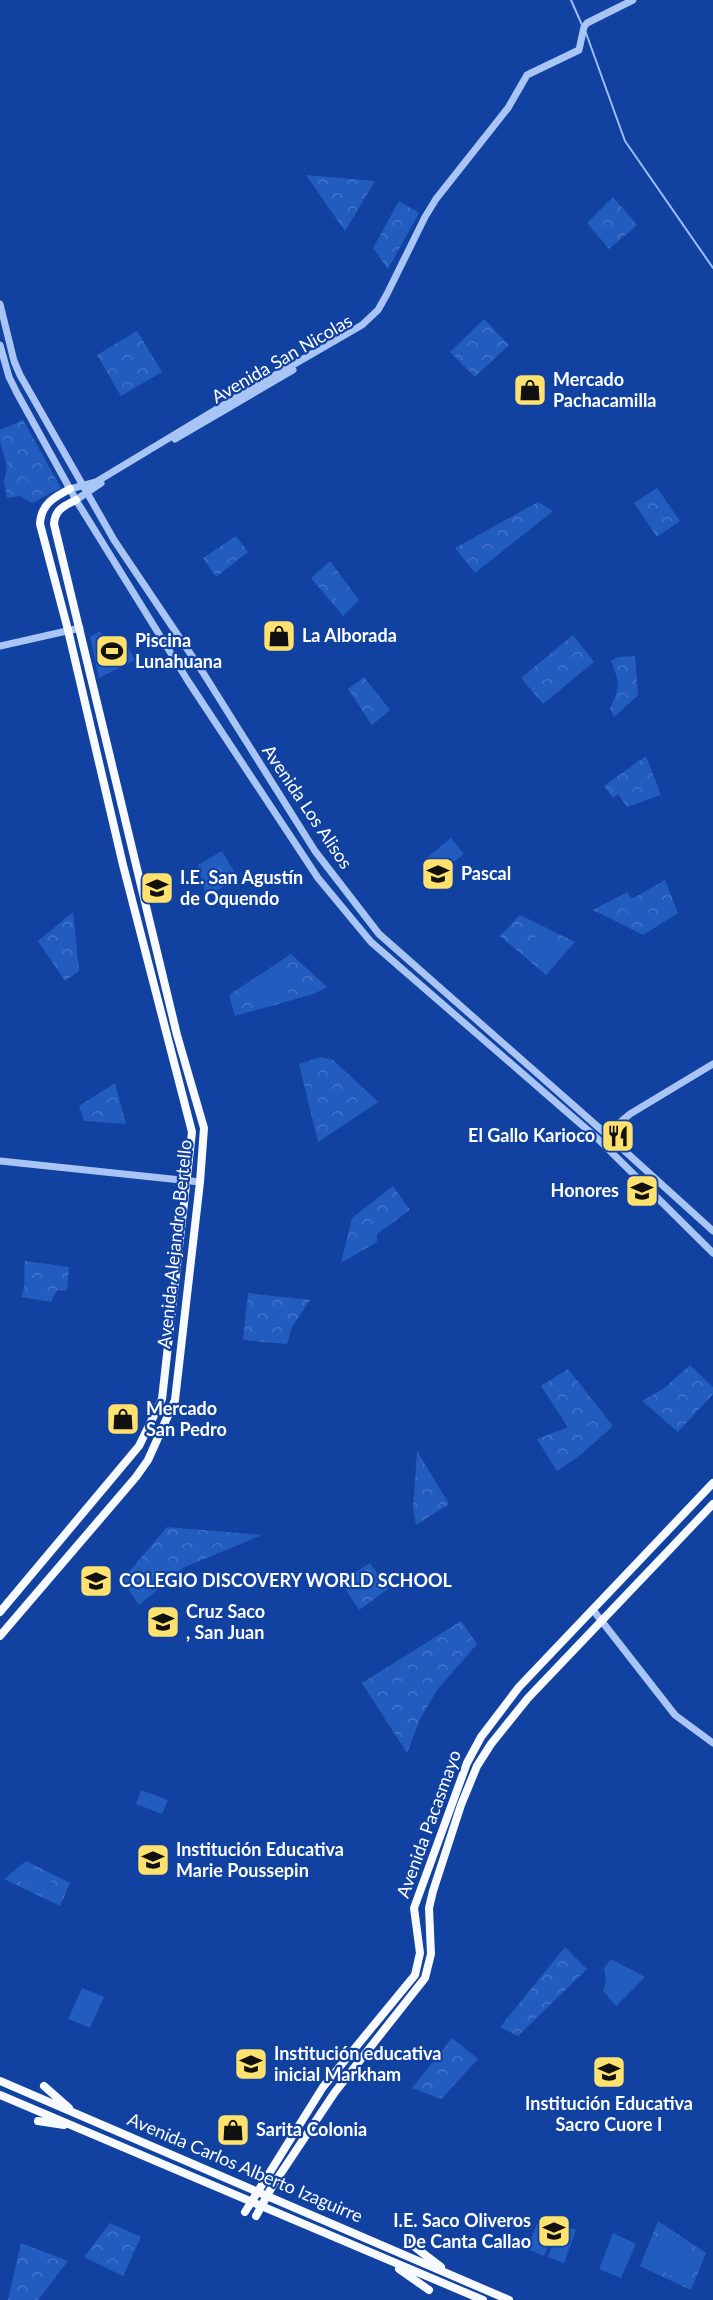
<svg xmlns="http://www.w3.org/2000/svg" width="713" height="2300" viewBox="0 0 713 2300" font-family="Lato,sans-serif">
  <style>
    .park { fill: url(#park-crowns) }
    .pitch { fill: #235cbf }
    .lines { fill: none; stroke-linecap: round; stroke-linejoin: round }
    .stream { stroke: #9bbef8; stroke-width: 2 }
    .minor { stroke: #a9c5f5; stroke-width: 7 }
    .major { stroke: #f7faff; stroke-width: 8 }
    .labels { text-anchor: middle; stroke-width: 4.5; stroke-linejoin: round; paint-order: stroke }
    .street-label { font-size: 18px; fill: #fff; stroke: #1142a1 }
    .poi-label { font-size: 18px; font-weight: bold; fill: #fff; stroke: #1142a1; text-anchor: start }
  </style>
  <defs>
    <pattern id="park-crowns" width="20" height="18" patternUnits="userSpaceOnUse" patternTransform="scale(1.5)"><rect width="20" height="18" fill="#235cbf"/><path d="M2 6a3 3 0 1 1 6 0M12 15a3 3 0 1 1 6 0" fill="none" stroke="#4474c9"/></pattern>
  </defs>
  <rect width="100%" height="100%" fill="#1142a1"/>
  <path class="park" d="M306 175 375 181 345 231Z
    M613 197 637 225 609 249 587 223Z
    M399 201 419 213 388 269 373 248Z
    M484 319 509 345 475 377 450 352Z
    M137 331 162 372 121 396 97 355Z
    M23 420 61 488 32 503 19 496 7 498 4 482 7 466 0 442V430Z
    M657 488 680 521 657 537 634 503Z
    M538 502 553 511 475 573 455 548Z
    M236 536 248 552 216 577 203 558Z
    M330 561 359 600 343 616 311 578Z
    M573 635 594 662 543 704 521 678Z
    M635 656 638 695 614 717 610 708C621 687 619 681 611 661L618 657Z
    M364 677 390 710 372 725 348 689Z
    M646 756 661 795 627 807 618 794 613 798 604 786Z
    M222 851 238 878 206 897 198 865Z
    M665 880 678 913 643 935 593 910 627 892 632 899Z
    M73 912 79 971 65 981 38 941Z
    M520 915 575 942 546 975 500 936Z
    M291 954 327 987 313 994 235 1016 229 995Z
    M321 1057 333 1060 378 1102 318 1142 299 1064Z
    M115 1083 126 1124 84 1121 79 1106Z
    M393 1186 410 1210 377 1234V1242L341 1263 352 1218Z
    M25 1261 69 1267 67 1291 57 1290 51 1302 21 1297C27 1285 23 1275 25 1261Z
    M248 1293 310 1300 292 1327 287 1344 243 1340Z
    M690 1365 713 1387V1394L678 1432 642 1401 663 1389Z
    M568 1369 613 1426 579 1456 557 1471 537 1439 568 1427 541 1386Z
    M417 1451 449 1504 416 1525 413 1509Z
    M167 1527 262 1535 185 1567 139 1605 122 1580Z
    M370 1563 388 1589 359 1610 341 1582Z
    M461 1621 477 1644 437 1690 420 1719 407 1753 362 1683Z
    M26 1861 70 1883 60 1906 4 1879Z
    M565 1947 587 1969 518 2036 500 2027Z
    M452 2038 478 2059 441 2099 412 2088Z
    M658 2221 706 2253 691 2290 640 2266Z
    M110 2223 141 2237 123 2276 84 2257Z
    M21 2243 68 2261 38 2300H8Z"/>
  <path class="pitch" d="M331 571 350 596 341 604 321 580Z
    M100 631 107 643 121 635 135 660 99 678 90 637Z
    M451 838 464 854 438 874 425 859Z
    M543 929 565 949 551 963 530 943Z
    M281 972 290 997 256 1008 248 987Z
    M141 1790 168 1800 162 1814 136 1804Z
    M26 1865 53 1878 46 1893 18 1880Z
    M611 1959 645 1977 616 2006 603 1991 606 1982 604 1968Z
    M82 1988 104 1997 90 2028 68 2019Z
    M540 2217 556 2223 544 2256 527 2249Z
    M560 2224 576 2230 564 2263 548 2257Z
    M613 2233 636 2244 621 2278 599 2269Z
    M656 2238 695 2257 685 2282 645 2263Z"/>
  <g class="lines">
    <path class="stream" d="M571 0 582 25
      M586 33 625 141 713 268"/>
    <path class="minor" d="M0 304 14 361 20 375 114 540 202 671 315 851 379 934 606 1134 713 1231
      M0 345 9 377 17 393 76 500 188 681 318 878 371 942 598 1139 713 1253
      M175 439 293 370
      M70 489 96 482 227 403 362 325 378 310 387 294 425 217 436 199 508 108 527 75 579 50 584 27 587 23 633 0
      M76 500 101 483
      M0 646 80 628
      M606 1134 630 1114 713 1064
      M0 1161 200 1182
      M593 1610 675 1715 713 1743"/>
    <path class="major" d="M0 1612 139 1446 162 1399 192 1132 123 865 68 630 40 524C41 504 54 497 70 489
      M0 1636 136 1477 148 1460 175 1400 200 1182 204 1128 177 1035 54 524C55 509 64 506 76 500
      M0 2081 509 2300
      M44 2086 69 2108
      M0 2095 483 2300
      M38 2121 64 2125
      M245 2212 323 2087 415 1975 420 1953 414 1908 467 1763 481 1737 519 1687 713 1483
      M256 2216 273 2185 335 2092 425 1978 431 1954 429 1908 433 1891 461 1805 477 1766 491 1744 528 1698 713 1504
      M407 2241 441 2267
      M399 2269 429 2290"/>
  </g>
  <defs>
    <symbol id="shop-square" viewBox="-11 -11 22 22"><rect x="-9" y="-9" width="18" height="18" rx="4" fill="#ffe26d" stroke="#1142a1"/><path d="M-5-2.5h2.3a2.7 3.5 0 0 1 5.4 0H5L5.5 6h-11ZM-1.5-2.5h3a1.5 2.3 0 0 0-3 0Z" fill="#111"/></symbol>
    <symbol id="stadium-square" viewBox="-11 -11 22 22"><rect x="-9" y="-9" width="18" height="18" rx="4" fill="#ffe26d" stroke="#1142a1"/><path d="M0-5a6.5 5 0 1 0 0 10a6.5 5 0 1 0 0-10ZM-3.5-1.8h7v3.6h-7Z" fill="#111"/></symbol>
    <symbol id="university-square" viewBox="-11 -11 22 22"><rect x="-9" y="-9" width="18" height="18" rx="4" fill="#ffe26d" stroke="#1142a1"/><path d="M0-5L7-2L0 1L-7-2ZM-4 1L0 2.5L4 1V4Q0 6-4 4Z" fill="#111"/></symbol>
    <symbol id="school-square" viewBox="-11 -11 22 22"><rect x="-9" y="-9" width="18" height="18" rx="4" fill="#ffe26d" stroke="#1142a1"/><path d="M0-5L7-2L0 1L-7-2ZM-4 1L0 2.5L4 1V4Q0 6-4 4Z" fill="#111"/></symbol>
    <symbol id="restaurant-square" viewBox="-11 -11 22 22"><rect x="-9" y="-9" width="18" height="18" rx="4" fill="#ffe26d" stroke="#1142a1"/><path d="M-5-6h1v4h1v-4h1v4h1v-4h1v5L-1.5 .5V6h-2V.5L-5-1ZM5-6V6H3V1.5H1.5Q1.5-4 5-6Z" fill="#111"/></symbol>
  </defs>
  <g fill-rule="evenodd">
    <use href="#shop-square" x="511" y="371" width="38" height="38"/>
    <use href="#shop-square" x="260" y="617" width="38" height="38"/>
    <use href="#stadium-square" x="93" y="632" width="38" height="38"/>
    <use href="#university-square" x="419" y="855" width="38" height="38"/>
    <use href="#school-square" x="138" y="869" width="38" height="38"/>
    <use href="#restaurant-square" x="599" y="1117" width="38" height="38"/>
    <use href="#university-square" x="623" y="1172" width="38" height="38"/>
    <use href="#shop-square" x="104" y="1400" width="38" height="38"/>
    <use href="#school-square" x="77" y="1562" width="38" height="38"/>
    <use href="#school-square" x="144" y="1603" width="38" height="38"/>
    <use href="#school-square" x="134" y="1841" width="38" height="38"/>
    <use href="#school-square" x="232" y="2045" width="38" height="38"/>
    <use href="#school-square" x="590" y="2053" width="38" height="38"/>
    <use href="#shop-square" x="214" y="2111" width="38" height="38"/>
    <use href="#school-square" x="535" y="2212" width="38" height="38"/>
  </g>
  <g class="labels">
    <g class="street-label">
      <text transform="translate(282 359) rotate(-30)" y="6">Avenida San Nicolas</text>
      <text transform="translate(307 807) rotate(56)" y="6">Avenida Los Alisos</text>
      <text transform="translate(175 1244) rotate(-84)" y="6">Avenida Alejandro Bertello</text>
      <text transform="translate(429 1824) rotate(-70)" y="6">Avenida Pacasmayo</text>
      <text transform="translate(245 2168) rotate(23)" y="6">Avenida Carlos Alberto Izaguirre</text>
    </g>
    <g class="poi-label">
      <text x="553" y="386">Mercado<tspan x="553" dy="21">Pachacamilla</tspan></text>
      <text x="302" y="642">La Alborada</text>
      <text x="135" y="647">Piscina<tspan x="135" dy="21">Lunahuana</tspan></text>
      <text x="461" y="880">Pascal</text>
      <text x="180" y="884">I.E. San Agustín<tspan x="180" dy="21">de Oquendo</tspan></text>
      <text x="595" y="1142" text-anchor="end">El Gallo Karioco</text>
      <text x="619" y="1197" text-anchor="end">Honores</text>
      <text x="146" y="1415">Mercado<tspan x="146" dy="21">San Pedro</tspan></text>
      <text x="119" y="1587">COLEGIO DISCOVERY WORLD SCHOOL</text>
      <text x="186" y="1618">Cruz Saco<tspan x="186" dy="21">, San Juan</tspan></text>
      <text x="176" y="1856">Institución Educativa<tspan x="176" dy="21">Marie Poussepin</tspan></text>
      <text x="274" y="2060">Institución educativa<tspan x="274" dy="21">inicial Markham</tspan></text>
      <text x="609" y="2110" text-anchor="middle">Institución Educativa<tspan x="609" dy="21">Sacro Cuore I</tspan></text>
      <text x="256" y="2136">Sarita Colonia</text>
      <text x="531" y="2227" text-anchor="end">I.E. Saco Oliveros<tspan x="531" dy="21">De Canta Callao</tspan></text>
    </g>
  </g>
</svg>
